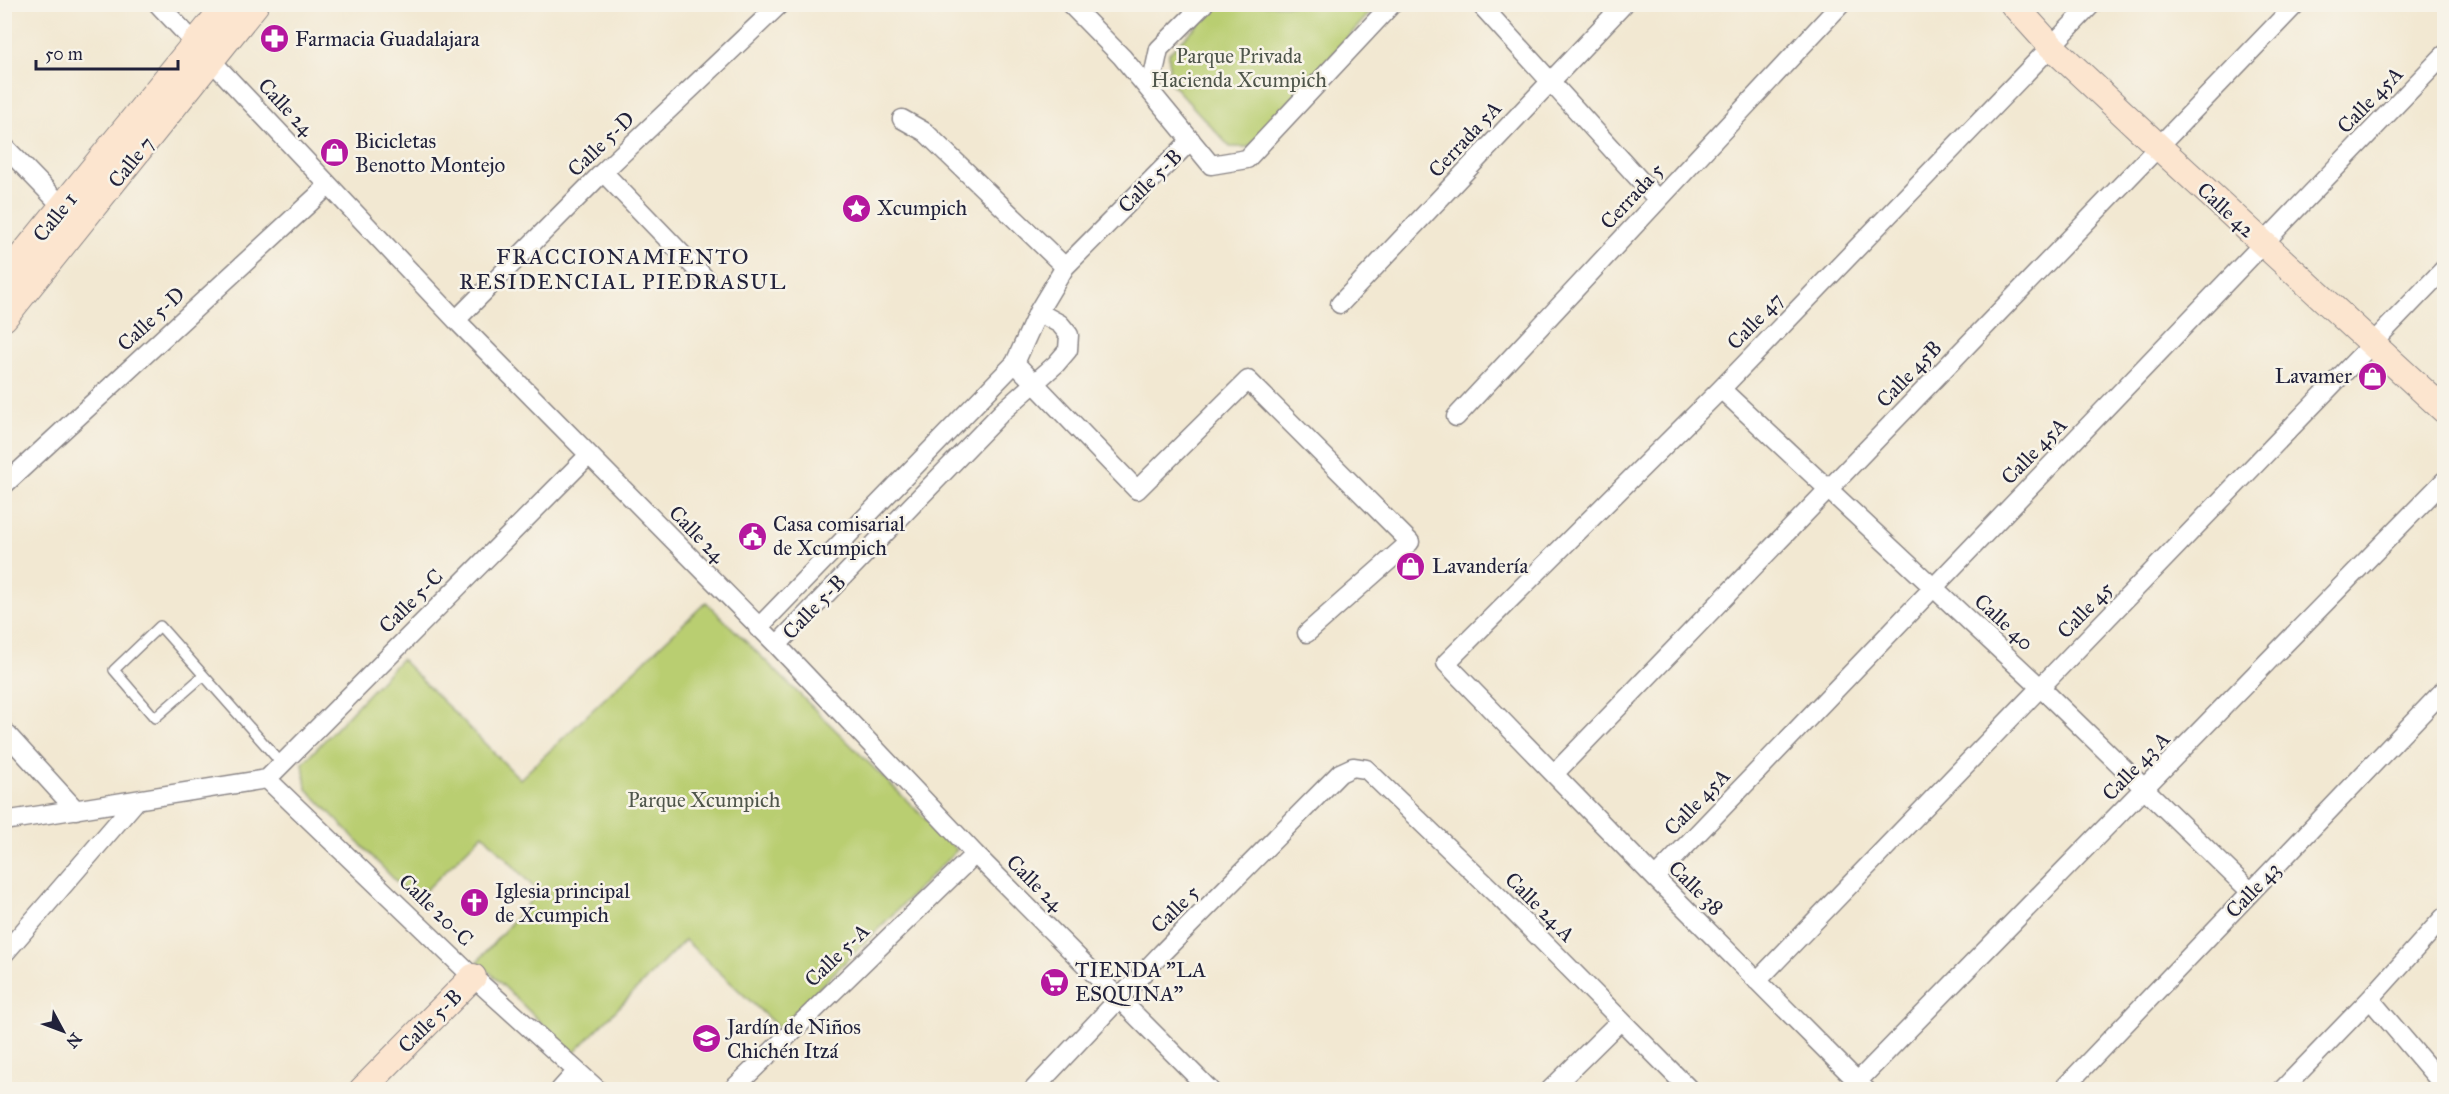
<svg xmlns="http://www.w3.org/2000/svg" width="2449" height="1094" viewBox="0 0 2449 1094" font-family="'IM FELL Great Primer',serif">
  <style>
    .green { fill: #b9ce71; stroke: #6e7856; stroke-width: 1.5 }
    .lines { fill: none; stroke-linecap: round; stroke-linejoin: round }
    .lane-casing { stroke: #8a8586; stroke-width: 12 }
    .street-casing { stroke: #8a8586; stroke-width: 21 }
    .secondary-casing { stroke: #8a8586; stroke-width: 28 }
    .lane { stroke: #fff; stroke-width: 9 }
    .street { stroke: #fff; stroke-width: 18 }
    .secondary { stroke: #fce5cf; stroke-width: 26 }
    .labels { text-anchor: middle; stroke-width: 5; stroke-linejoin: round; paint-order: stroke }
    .poi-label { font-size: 21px; fill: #22223b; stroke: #f7f3e8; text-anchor: start }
    .park-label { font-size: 21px; fill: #4f564b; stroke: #f7f3e8 }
    .street-label { font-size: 21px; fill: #22223b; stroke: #f7f3e8 }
    .neighbourhood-label { font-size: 22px; letter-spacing: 1.5px; fill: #22223b; stroke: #f7f3e8 }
  </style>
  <rect width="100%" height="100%" fill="#f7f3e8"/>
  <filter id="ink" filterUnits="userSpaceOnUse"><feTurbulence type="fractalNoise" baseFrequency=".0167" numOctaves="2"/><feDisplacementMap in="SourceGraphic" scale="12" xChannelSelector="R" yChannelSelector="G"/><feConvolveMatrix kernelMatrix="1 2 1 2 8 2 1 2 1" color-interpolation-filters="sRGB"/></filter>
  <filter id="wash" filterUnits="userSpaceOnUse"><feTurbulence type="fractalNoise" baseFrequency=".008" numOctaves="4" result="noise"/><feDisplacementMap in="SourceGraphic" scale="24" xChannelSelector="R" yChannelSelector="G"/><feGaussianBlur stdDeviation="1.35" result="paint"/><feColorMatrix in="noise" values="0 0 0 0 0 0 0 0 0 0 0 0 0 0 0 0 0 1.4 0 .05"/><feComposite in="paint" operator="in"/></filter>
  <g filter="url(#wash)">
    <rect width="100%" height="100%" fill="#f2e8d2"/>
    <path class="green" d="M1218 5H1377L1249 147H1230L1169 81V53Z
      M706 602 957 850 779 1028 685 940 573 1054 478 961 538 892 483 834 415 901 306 788 303 763 401 659 520 779Z"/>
  </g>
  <g filter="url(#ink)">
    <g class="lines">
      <defs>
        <path id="lane" d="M203 676 155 718 114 670 160 626 282 764"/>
        <path id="street" d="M158 4 456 320 777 645 975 854 1210 1090
          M1070 4 1122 57 1211 165 1247 159 1392 4
          M1480 4 1658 200
          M1150 91 1159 49 1204 4
          M902 119 925 132 1065 267
          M1191 140 1065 267 1038 312 1015 363 1137 490 1248 380 1410 542 1307 633
          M4 146 63 207
          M603 172 705 278
          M1340 304 1624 4
          M456 320 603 172 780 4
          M1721 389 2041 688 2251 892
          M1456 417 1841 4
          M4 485 328 186
          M758 628 1015 363
          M777 645 1003 411 1056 364 1068 350 1069 335 1060 324 1038 312
          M4 731 76 810
          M1554 774 2296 4
          M267 779 588 456
          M267 779 473 977 598 1090
          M4 821 267 779
          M1655 878 2444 55
          M4 954 137 800
          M1757 981 2444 269
          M2370 999 2444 1086
          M1858 1081 2444 481
          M560 1090 577 1071
          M732 1090 975 854
          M1033 1090 1162 953 1340 773 1353 767 1366 769 1501 899 1690 1090
          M1550 1090 1621 1020
          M1866 1090 1655 878 1446 663 1721 389 2092 4
          M2062 1090 2444 690
          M2282 1090 2370 999 2444 917"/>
        <path id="secondary" d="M2013 4 2051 46 2160 148 2444 410
          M4 278 227 4
          M4 318 256 4
          M362 1090 473 977"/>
      </defs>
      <use href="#lane" class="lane-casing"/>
      <use href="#street" class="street-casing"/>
      <use href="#secondary" class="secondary-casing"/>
      <use href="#lane" class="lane"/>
      <use href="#street" class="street"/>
      <use href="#secondary" class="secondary"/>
    </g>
  </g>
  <defs>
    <symbol id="pharmacy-disc" viewBox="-11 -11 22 22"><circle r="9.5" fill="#b5179e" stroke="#f7f3e8"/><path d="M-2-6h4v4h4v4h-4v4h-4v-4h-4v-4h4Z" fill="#fff"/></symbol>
    <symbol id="shop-disc" viewBox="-11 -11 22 22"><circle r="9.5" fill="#b5179e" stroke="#f7f3e8"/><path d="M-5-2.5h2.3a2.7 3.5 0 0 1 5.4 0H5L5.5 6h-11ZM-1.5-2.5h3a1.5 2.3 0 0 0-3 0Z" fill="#fff"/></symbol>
    <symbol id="sight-disc" viewBox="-11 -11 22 22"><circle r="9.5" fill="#b5179e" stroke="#f7f3e8"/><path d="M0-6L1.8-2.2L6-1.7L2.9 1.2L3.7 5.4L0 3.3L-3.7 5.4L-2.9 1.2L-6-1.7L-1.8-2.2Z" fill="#fff"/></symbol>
    <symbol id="civic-disc" viewBox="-11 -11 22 22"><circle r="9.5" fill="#b5179e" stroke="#f7f3e8"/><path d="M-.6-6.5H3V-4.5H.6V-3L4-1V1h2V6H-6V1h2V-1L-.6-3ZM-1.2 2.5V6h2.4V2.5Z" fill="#fff"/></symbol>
    <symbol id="church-disc" viewBox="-11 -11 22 22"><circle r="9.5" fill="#b5179e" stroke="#f7f3e8"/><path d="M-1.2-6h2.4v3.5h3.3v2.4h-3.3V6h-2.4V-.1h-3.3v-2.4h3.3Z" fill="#fff"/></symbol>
    <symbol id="supermarket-disc" viewBox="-11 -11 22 22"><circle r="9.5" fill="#b5179e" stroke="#f7f3e8"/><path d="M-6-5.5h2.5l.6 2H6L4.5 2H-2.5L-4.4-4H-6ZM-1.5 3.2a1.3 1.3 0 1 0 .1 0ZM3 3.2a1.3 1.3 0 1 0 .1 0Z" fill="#fff"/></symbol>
    <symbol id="school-disc" viewBox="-11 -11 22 22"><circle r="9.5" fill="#b5179e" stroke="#f7f3e8"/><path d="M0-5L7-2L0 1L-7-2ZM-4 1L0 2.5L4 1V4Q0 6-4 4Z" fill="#fff"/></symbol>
  </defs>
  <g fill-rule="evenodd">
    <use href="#pharmacy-disc" x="258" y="22" width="33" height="33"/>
    <use href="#shop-disc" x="318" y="136" width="33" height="33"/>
    <use href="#sight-disc" x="840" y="192" width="33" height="33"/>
    <use href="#shop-disc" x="2356" y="360" width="33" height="33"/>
    <use href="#civic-disc" x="736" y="520" width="33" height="33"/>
    <use href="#shop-disc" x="1394" y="550" width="33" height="33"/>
    <use href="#church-disc" x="458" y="886" width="33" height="33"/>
    <use href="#supermarket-disc" x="1038" y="966" width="33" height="33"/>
    <use href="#school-disc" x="690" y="1022" width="33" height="33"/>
  </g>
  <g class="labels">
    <g class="poi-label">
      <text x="295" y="46">Farmacia Guadalajara</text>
      <text x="355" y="148">Bicicletas<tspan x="355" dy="24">Benotto Montejo</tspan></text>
      <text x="877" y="215">Xcumpich</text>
      <text x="2352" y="383" text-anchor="end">Lavamer</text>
      <text x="773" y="531">Casa comisarial<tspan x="773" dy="24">de Xcumpich</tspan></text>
      <text x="1432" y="573">Lavandería</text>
      <text x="495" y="898">Iglesia principal<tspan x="495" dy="24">de Xcumpich</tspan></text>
      <text x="1075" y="977">TIENDA "LA<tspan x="1075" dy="24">ESQUINA"</tspan></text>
      <text x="727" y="1034">Jardín de Niños<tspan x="727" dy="24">Chichén Itzá</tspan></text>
    </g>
    <g class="park-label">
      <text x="1239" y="63">Parque Privada<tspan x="1239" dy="24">Hacienda Xcumpich</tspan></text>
      <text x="704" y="807">Parque Xcumpich</text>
    </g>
    <g class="street-label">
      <text transform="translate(2370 100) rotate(-46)" y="7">Calle 45A</text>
      <text transform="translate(286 107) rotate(47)" y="7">Calle 24</text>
      <text transform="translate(1465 139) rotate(-47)" y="7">Cerrada 5A</text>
      <text transform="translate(601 144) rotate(-44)" y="7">Calle 5-D</text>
      <text transform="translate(131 162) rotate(-51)" y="7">Calle 7</text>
      <text transform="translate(1150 181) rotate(-45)" y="7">Calle 5-B</text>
      <text transform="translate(1632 196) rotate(-47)" y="7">Cerrada 5</text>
      <text transform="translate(2226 210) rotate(43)" y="7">Calle 42</text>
      <text transform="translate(55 217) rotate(-51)" y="7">Calle 1</text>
      <text transform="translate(151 319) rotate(-43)" y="7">Calle 5-D</text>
      <text transform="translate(1755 321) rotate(-46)" y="7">Calle 47</text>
      <text transform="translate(1909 374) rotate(-46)" y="7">Calle 45B</text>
      <text transform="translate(2034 451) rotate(-46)" y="7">Calle 45A</text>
      <text transform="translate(697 534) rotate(46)" y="7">Calle 24</text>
      <text transform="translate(411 601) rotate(-45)" y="7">Calle 5-C</text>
      <text transform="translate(814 607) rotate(-46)" y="7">Calle 5-B</text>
      <text transform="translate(2085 610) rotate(-46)" y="7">Calle 45</text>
      <text transform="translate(2004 622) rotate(43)" y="7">Calle 40</text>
      <text transform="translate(2136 766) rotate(-46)" y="7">Calle 43 A</text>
      <text transform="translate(1697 802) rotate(-46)" y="7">Calle 45A</text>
      <text transform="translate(1035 883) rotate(45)" y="7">Calle 24</text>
      <text transform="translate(1696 888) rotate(45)" y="7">Calle 38</text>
      <text transform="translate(2253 890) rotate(-46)" y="7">Calle 43</text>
      <text transform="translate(1540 907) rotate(45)" y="7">Calle 24 A</text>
      <text transform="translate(1175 909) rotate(-45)" y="7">Calle 5</text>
      <text transform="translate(436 910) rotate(44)" y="7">Calle 20-C</text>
      <text transform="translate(837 955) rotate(-44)" y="7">Calle 5-A</text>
      <text transform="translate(430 1021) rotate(-45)" y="7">Calle 5-B</text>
    </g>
    <g class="neighbourhood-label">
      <text x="623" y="264">FRACCIONAMIENTO<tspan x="623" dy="25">RESIDENCIAL PIEDRASUL</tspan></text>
    </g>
  </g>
  <rect width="2449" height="1094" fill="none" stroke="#f7f3e8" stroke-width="24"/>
  <g transform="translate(63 1031) rotate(131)" stroke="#f7f3e8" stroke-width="4.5" paint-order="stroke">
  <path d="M0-4.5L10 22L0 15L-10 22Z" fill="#22223b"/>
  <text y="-9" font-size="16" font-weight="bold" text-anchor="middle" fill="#22223b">N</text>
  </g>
  <path d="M36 60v9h142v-9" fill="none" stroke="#22223b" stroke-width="3"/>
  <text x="45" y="60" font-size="18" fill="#22223b" stroke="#f7f3e8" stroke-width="4.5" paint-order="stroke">50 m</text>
</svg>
